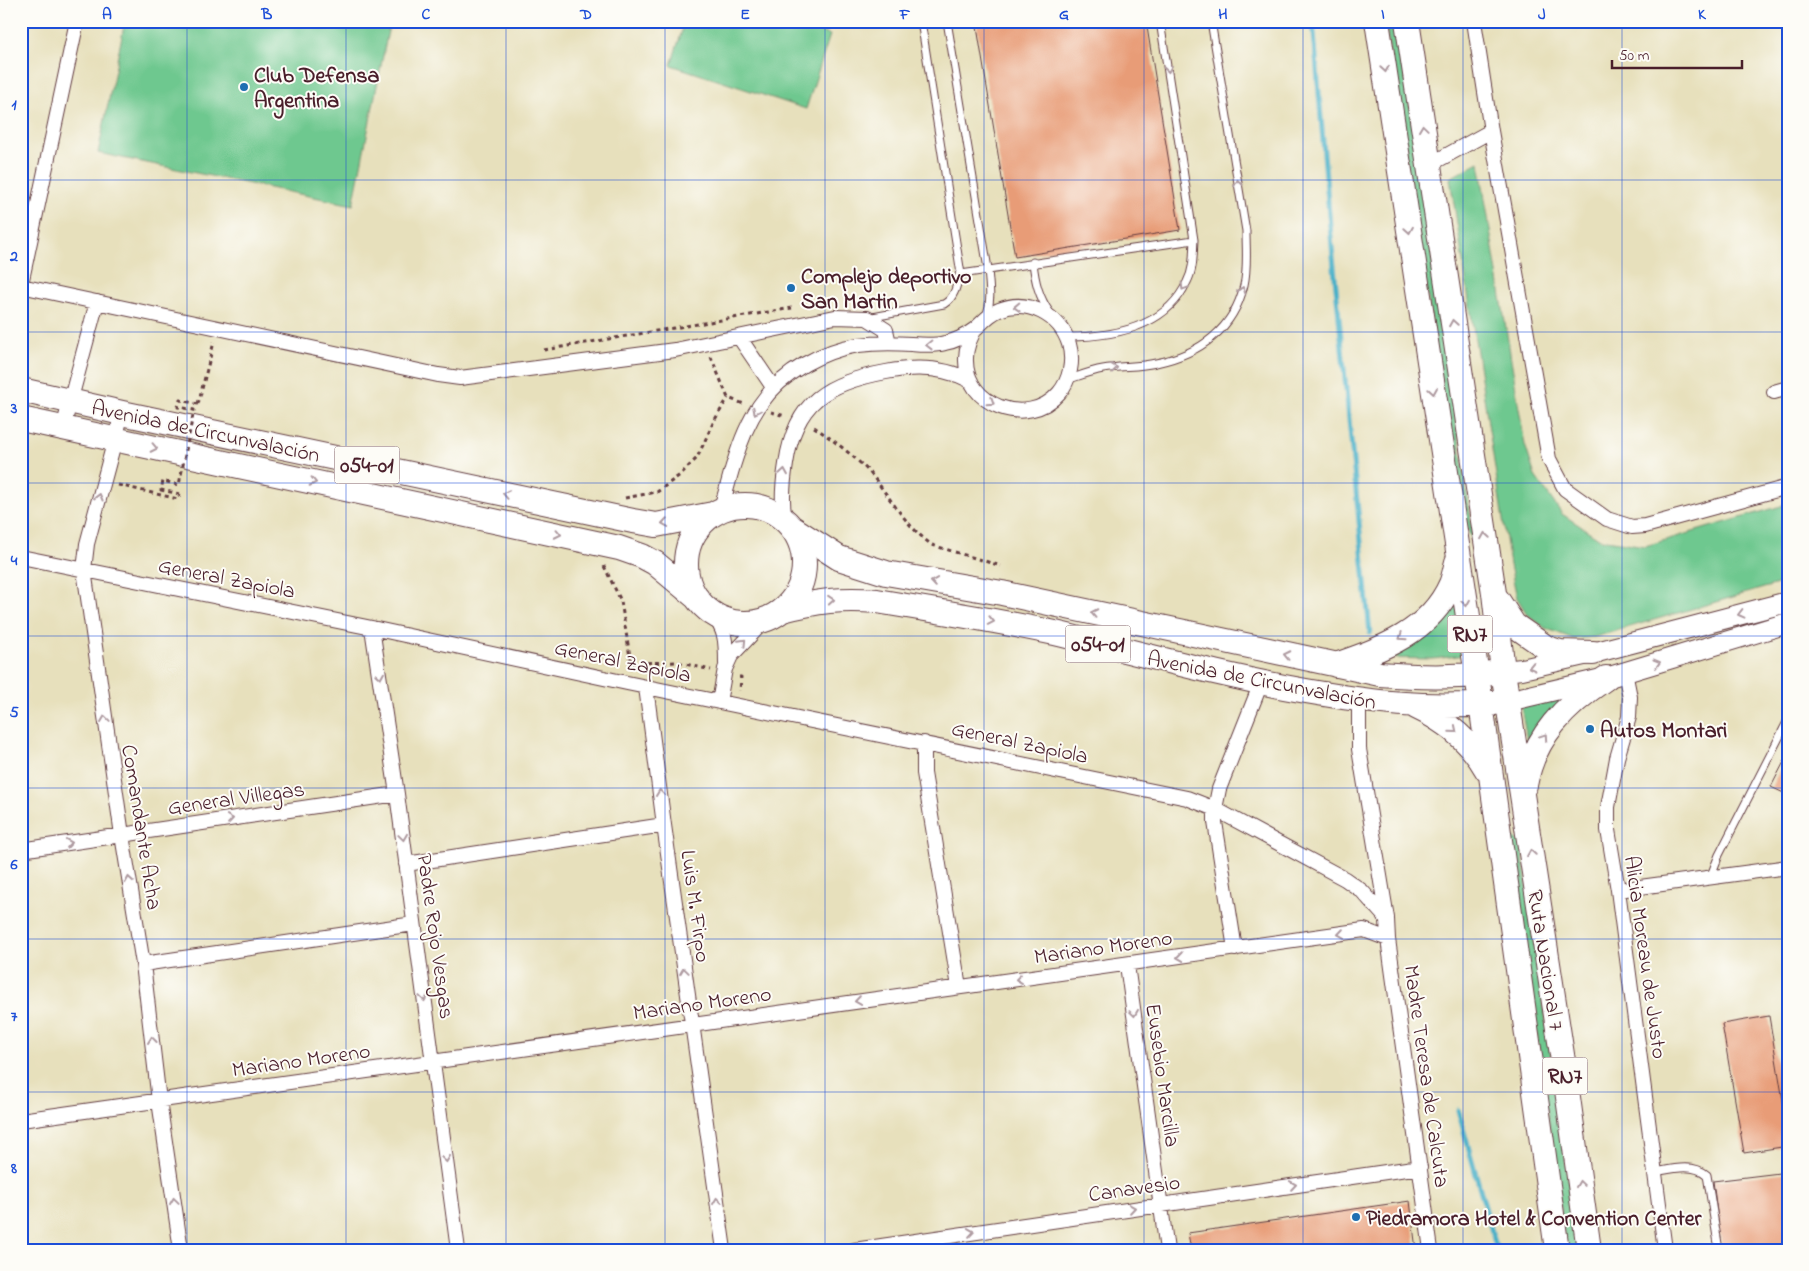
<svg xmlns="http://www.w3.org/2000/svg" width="1809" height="1271" viewBox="0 0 1809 1271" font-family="'Indie Flower',sans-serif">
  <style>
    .green { fill: #6ec88f; stroke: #5c745d }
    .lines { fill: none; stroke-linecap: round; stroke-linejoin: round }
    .stream { stroke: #49b0c8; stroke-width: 5 }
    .building { fill: #e89c77 }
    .service-casing { stroke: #623c41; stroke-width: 9 }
    .minor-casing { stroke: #623c41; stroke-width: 16 }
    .secondary-casing { stroke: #623c41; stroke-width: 22 }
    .trunk-casing { stroke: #623c41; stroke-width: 26 }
    .path { stroke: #623c41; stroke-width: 3; stroke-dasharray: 4 4; stroke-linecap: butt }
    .service { stroke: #fff; stroke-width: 7 }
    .minor { stroke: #fff; stroke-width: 14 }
    .secondary { stroke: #fff; stroke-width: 20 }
    .trunk { stroke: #fff; stroke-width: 24 }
    .path-bridge { stroke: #623c41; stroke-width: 3; stroke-dasharray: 4 4; stroke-linecap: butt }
    .oneway { stroke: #ae9aa0 }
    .grid { fill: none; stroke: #1d4ed8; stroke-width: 1; stroke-opacity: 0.55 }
    .poi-dot { fill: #1f6fb2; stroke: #fdfcf7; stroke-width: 2 }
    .labels { text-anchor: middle; stroke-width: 4; stroke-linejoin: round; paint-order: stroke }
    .shield { fill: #fdfcf7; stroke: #806168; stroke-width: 1 }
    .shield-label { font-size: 21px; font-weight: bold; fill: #4a1f2b }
    .poi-label { font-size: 22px; font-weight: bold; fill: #4a1f2b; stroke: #fdfcf7; text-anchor: start }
    .street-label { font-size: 22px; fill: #4a1f2b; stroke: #fdfcf7 }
    .neatline { fill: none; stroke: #1d4ed8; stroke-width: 2 }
    .grid-label { font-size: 16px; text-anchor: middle; font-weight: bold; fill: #1d4ed8 }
  </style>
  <rect width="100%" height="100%" fill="#fdfcf7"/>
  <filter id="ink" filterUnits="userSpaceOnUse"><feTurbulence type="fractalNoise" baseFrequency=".02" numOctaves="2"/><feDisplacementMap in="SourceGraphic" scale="10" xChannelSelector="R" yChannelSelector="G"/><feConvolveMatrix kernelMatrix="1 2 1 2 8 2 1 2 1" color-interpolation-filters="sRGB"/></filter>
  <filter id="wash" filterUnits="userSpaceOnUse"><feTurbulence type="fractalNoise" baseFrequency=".0096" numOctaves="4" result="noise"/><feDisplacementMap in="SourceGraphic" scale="20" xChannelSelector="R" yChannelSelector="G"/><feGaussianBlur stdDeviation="1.12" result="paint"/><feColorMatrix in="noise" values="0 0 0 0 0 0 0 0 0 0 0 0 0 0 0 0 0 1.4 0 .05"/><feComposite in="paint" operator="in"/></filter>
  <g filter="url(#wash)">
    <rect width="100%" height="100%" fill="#e7e0bc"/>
    <path class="green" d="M125 21H390L353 205 98 153Z
      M685 21H788L830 35 806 109 671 65Z
      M1385 21H1397L1489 642 1475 547 1462 517Z
      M1479 162 1525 445 1535 476 1562 514 1600 539 1645 546 1788 504V581L1595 637 1574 639 1545 628 1527 614 1517 598 1510 565 1450 178Z
      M1457 602 1465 655 1433 659 1383 658 1414 644 1440 622Z
      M1566 699 1528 746 1521 707Z
      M1510 835 1521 843 1578 1250H1566Z"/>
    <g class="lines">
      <path class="stream" d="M1313 21 1330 226 1370 633
        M1458 1110 1497 1250"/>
    </g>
    <g id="blocks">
      <path class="building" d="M976 21H1146L1180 230 1015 257Z
        M1788 754V795L1771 787Z
        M1769 1016 1788 1131V1146L1744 1153 1722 1024Z
        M1788 1172V1250H1722L1713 1181Z
        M1410 1201 1416 1250H1191L1188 1233Z"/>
    </g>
  </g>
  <g filter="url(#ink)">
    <use href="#blocks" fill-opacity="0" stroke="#623c41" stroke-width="1"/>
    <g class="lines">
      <defs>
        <path id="service" d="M921 21 961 274 1194 240
          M947 21 988 269C989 285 992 299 987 314
          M1033 262C1035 282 1039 297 1050 313
          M867 318 944 304C956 297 957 283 960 271
          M1067 337C1112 337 1166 328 1187 282 1194 269 1193 254 1194 240L1160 21
          M1067 380C1079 376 1091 371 1103 369 1121 366 1139 367 1156 363 1200 354 1234 329 1244 285 1248 268 1246 249 1246 231L1211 21
          M1710 878 1719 855 1788 720
          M1655 1172C1672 1169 1693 1163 1707 1175L1719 1250"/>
        <path id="minor" d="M1474 21 1491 131 1549 459 1565 489 1607 519 1632 527 1645 526 1788 487
          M1429 165 1491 131
          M21 284 77 21
          M21 286 438 375 460 378 675 350 835 317 867 318 886 330 889 343
          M739 337 773 387
          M1774 392 1788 388
          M122 413 87 544 84 570 122 835 143 964 159 1101 181 1250
          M63 428 97 302
          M720 510C726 494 729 478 734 463 747 419 765 387 805 364 821 355 839 348 858 345 875 343 893 343 911 344 922 345 934 346 945 343 955 341 967 335 975 329 983 322 989 314 999 310 1027 298 1060 315 1069 344 1074 361 1070 380 1059 393 1028 429 964 406 966 358 966 347 970 339 975 329
          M785 520C781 501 783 483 786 464 795 401 827 383 886 372 915 366 945 367 971 381
          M21 557 372 628 627 683 1187 798 1215 809 1345 879 1362 891 1387 919 1388 939 1431 1250
          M711 612C726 631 726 640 726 664
          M372 628 397 794 458 1250
          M1625 672 1630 697 1629 717 1617 758 1608 807V830L1618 890 1665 1250
          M646 687 664 825 724 1250
          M1359 700V749L1387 918
          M719 702 725 669 731 656 766 619
          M924 743V773L959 987
          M21 850 397 794
          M406 864 664 825
          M1618 890 1788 867
          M1235 949 1215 822V809L1219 789 1261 683
          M143 964 414 924
          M1127 965 1167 1250
          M21 1120 1364 930 1388 939
          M854 1250 1420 1167"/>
        <path id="secondary" d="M1503 671 1522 669 1593 653 1788 602
          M1508 701 1606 678 1788 623"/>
        <path id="trunk" d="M1377 21 1477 675 1557 1250
          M1407 21 1494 593 1503 671 1563 1061 1589 1250
          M21 390 122 413 633 521 656 525 713 514
          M21 419 619 548 642 556 655 563 697 598
          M686 564a59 59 0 1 1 118 0a59 59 0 1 1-118 0Z
          M791 527 839 558 886 573 1002 593 1380 674C1417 677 1455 678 1492 673
          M1497 599 1514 625 1547 648 1560 652 1593 653
          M783 610C816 601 842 598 877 601 936 611 996 620 1055 633 1139 653 1221 676 1306 691 1369 702 1430 710 1494 703
          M1336 665C1382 649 1430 632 1451 584 1454 577 1455 569 1457 562
          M1416 707C1446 721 1470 740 1487 770
          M1525 785C1534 736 1566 705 1606 678"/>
      </defs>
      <use href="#service" class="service-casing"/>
      <use href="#minor" class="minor-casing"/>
      <use href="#secondary" class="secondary-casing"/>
      <use href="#trunk" class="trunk-casing"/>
      <path class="path" d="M544 350 792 308
        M711 357 728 398 744 404
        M198 404 214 342
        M771 412 785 416
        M814 427C831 438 858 459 871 474 891 499 906 526 932 545L1001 566
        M118 485 178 499 180 494
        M625 498 657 492 680 475 697 458 714 421 728 398
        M604 566 621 601 631 663 629 670
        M631 663 677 662 711 670
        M739 677H741L740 691"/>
      <use href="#service" class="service"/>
      <use href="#minor" class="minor"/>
      <use href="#secondary" class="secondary"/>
      <use href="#trunk" class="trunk"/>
      <path class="path-bridge" d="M180 494 161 490 163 481 179 485 194 410 178 407 180 400 198 404"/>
    </g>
    <defs><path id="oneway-chevron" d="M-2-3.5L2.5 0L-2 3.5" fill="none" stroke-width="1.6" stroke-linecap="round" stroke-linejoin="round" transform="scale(1.25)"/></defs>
    <g class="oneway">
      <use href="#oneway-chevron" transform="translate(1168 69) rotate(81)"/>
      <use href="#oneway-chevron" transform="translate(1385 69) rotate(81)"/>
      <use href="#oneway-chevron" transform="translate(1423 128) rotate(-98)"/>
      <use href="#oneway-chevron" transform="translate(1238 183) rotate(-99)"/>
      <use href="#oneway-chevron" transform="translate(1409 230) rotate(81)"/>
      <use href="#oneway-chevron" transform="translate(1184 287) rotate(121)"/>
      <use href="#oneway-chevron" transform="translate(1242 290) rotate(-73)"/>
      <use href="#oneway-chevron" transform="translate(1017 307) rotate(178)"/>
      <use href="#oneway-chevron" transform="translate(1453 323) rotate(-99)"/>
      <use href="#oneway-chevron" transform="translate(929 345) rotate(179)"/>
      <use href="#oneway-chevron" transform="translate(1114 368) rotate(-6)"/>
      <use href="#oneway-chevron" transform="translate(1433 391) rotate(81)"/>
      <use href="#oneway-chevron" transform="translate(991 402) rotate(33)"/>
      <use href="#oneway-chevron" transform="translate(756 411) rotate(117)"/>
      <use href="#oneway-chevron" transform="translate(154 448) rotate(12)"/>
      <use href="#oneway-chevron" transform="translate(784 472) rotate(-81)"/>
      <use href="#oneway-chevron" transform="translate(313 482) rotate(12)"/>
      <use href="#oneway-chevron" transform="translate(506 494) rotate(-168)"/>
      <use href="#oneway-chevron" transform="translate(99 497) rotate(-76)"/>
      <use href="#oneway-chevron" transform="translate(665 523) rotate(171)"/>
      <use href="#oneway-chevron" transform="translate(558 534) rotate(12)"/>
      <use href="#oneway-chevron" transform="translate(1485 536) rotate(-99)"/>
      <use href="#oneway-chevron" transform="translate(934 582) rotate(-171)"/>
      <use href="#oneway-chevron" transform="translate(831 600) rotate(-5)"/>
      <use href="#oneway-chevron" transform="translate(1466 603) rotate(81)"/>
      <use href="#oneway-chevron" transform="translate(1094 613) rotate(-168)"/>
      <use href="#oneway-chevron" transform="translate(1741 614) rotate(166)"/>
      <use href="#oneway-chevron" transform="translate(991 621) rotate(11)"/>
      <use href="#oneway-chevron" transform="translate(1402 637) rotate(146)"/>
      <use href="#oneway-chevron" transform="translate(743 642) rotate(-46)"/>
      <use href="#oneway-chevron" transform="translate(1287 655) rotate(-168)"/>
      <use href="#oneway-chevron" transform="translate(1657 663) rotate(-16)"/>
      <use href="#oneway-chevron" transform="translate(1532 667) rotate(167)"/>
      <use href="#oneway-chevron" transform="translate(380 676) rotate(81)"/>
      <use href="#oneway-chevron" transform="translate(105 719) rotate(-98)"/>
      <use href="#oneway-chevron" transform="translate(1454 730) rotate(40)"/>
      <use href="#oneway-chevron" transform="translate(1544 737) rotate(-56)"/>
      <use href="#oneway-chevron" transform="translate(660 793) rotate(-97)"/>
      <use href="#oneway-chevron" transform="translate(230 819) rotate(-8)"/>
      <use href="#oneway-chevron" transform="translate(403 837) rotate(82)"/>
      <use href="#oneway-chevron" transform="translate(69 843) rotate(-8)"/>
      <use href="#oneway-chevron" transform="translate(1531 853) rotate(-99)"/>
      <use href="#oneway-chevron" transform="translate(129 880) rotate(-99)"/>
      <use href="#oneway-chevron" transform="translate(1341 934) rotate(172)"/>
      <use href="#oneway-chevron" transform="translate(1180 957) rotate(172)"/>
      <use href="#oneway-chevron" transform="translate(684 971) rotate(-98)"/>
      <use href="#oneway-chevron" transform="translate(1019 979) rotate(173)"/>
      <use href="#oneway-chevron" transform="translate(424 998) rotate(82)"/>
      <use href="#oneway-chevron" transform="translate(858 1001) rotate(172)"/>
      <use href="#oneway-chevron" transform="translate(1134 1013) rotate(82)"/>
      <use href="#oneway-chevron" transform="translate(152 1040) rotate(-97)"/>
      <use href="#oneway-chevron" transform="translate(446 1159) rotate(82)"/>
      <use href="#oneway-chevron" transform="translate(1580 1184) rotate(-98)"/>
      <use href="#oneway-chevron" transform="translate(1293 1185) rotate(-8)"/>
      <use href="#oneway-chevron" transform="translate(174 1201) rotate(-98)"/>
      <use href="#oneway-chevron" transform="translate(717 1201) rotate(-98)"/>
      <use href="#oneway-chevron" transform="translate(1132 1208) rotate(-8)"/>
      <use href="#oneway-chevron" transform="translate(971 1232) rotate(-8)"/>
    </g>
  </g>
  <path class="grid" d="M187 21V1250M346 21V1250M506 21V1250M665 21V1250M825 21V1250M984 21V1250M1144 21V1250M1303 21V1250M1463 21V1250M1622 21V1250M21 180H1788M21 332H1788M21 483H1788M21 636H1788M21 788H1788M21 939H1788M21 1092H1788"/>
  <g class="poi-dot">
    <circle cx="244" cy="87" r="5"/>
    <circle cx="791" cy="288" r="5"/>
    <circle cx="1590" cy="729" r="5"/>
    <circle cx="1356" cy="1217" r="5"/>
  </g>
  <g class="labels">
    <g class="shield">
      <rect x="334.5" y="446.5" width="65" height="37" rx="4"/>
      <rect x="1447.5" y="615.5" width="45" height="37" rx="4"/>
      <rect x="1065.5" y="625.5" width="65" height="37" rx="4"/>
      <rect x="1542.5" y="1057.5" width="45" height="37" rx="4"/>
    </g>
    <g class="shield-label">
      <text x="367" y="472">054-01</text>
      <text x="1470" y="641">RN7</text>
      <text x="1098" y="651">054-01</text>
      <text x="1565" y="1083">RN7</text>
    </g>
    <g class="poi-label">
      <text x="254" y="82">Club Defensa<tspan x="254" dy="25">Argentina</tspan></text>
      <text x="801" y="283">Complejo deportivo<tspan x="801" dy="25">San Martin</tspan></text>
      <text x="1600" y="737">Autos Montari</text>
      <text x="1366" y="1225">Piedramora Hotel &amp; Convention Center</text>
    </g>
    <g class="street-label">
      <text transform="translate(206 430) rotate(12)" y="8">Avenida de Circunvalación</text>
      <text transform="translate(227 577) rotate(11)" y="8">General Zapiola</text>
      <text transform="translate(623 660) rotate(12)" y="8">General Zapiola</text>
      <text transform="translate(1262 679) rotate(11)" y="8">Avenida de Circunvalación</text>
      <text transform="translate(1020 741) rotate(12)" y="8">General Zapiola</text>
      <text transform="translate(236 797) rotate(-8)" y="8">General Villegas</text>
      <text transform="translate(143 827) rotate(81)" y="8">Comandante Acha</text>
      <text transform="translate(697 906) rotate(82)" y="8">Luis M. Firpo</text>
      <text transform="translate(437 936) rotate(82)" y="8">Padre Rojo Vesgas</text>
      <text transform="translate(1103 946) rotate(-8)" y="8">Mariano Moreno</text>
      <text transform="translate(1647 957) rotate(82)" y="8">Alicia Moreau de Justo</text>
      <text transform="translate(1547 960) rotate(81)" y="8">Ruta Nacional 7</text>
      <text transform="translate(702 1002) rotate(-8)" y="8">Mariano Moreno</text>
      <text transform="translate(301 1059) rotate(-8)" y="8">Mariano Moreno</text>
      <text transform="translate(1164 1075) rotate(82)" y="8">Eusebio Marcilla</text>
      <text transform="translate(1428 1076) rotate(82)" y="8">Madre Teresa de Calcuta</text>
      <text transform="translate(1134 1187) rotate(-8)" y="8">Canavesio</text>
    </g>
  </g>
  <rect width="1809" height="1271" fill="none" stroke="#fdfcf7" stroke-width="55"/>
  <path d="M1612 60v8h130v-8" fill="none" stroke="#4a1f2b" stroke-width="2.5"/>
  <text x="1619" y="60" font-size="15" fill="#4a1f2b" stroke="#fdfcf7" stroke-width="4" paint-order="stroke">50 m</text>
  <rect x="28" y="28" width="1754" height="1216" class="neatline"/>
  <g class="grid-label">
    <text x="107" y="19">A</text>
    <text x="267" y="19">B</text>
    <text x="426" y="19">C</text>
    <text x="586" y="19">D</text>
    <text x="745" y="19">E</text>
    <text x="905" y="19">F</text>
    <text x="1064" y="19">G</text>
    <text x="1223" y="19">H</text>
    <text x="1383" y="19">I</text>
    <text x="1542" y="19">J</text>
    <text x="1702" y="19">K</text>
    <text x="14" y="109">1</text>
    <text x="14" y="261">2</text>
    <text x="14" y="413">3</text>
    <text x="14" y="565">4</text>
    <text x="14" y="717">5</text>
    <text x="14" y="869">6</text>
    <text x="14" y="1021">7</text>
    <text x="14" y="1173">8</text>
  </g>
</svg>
